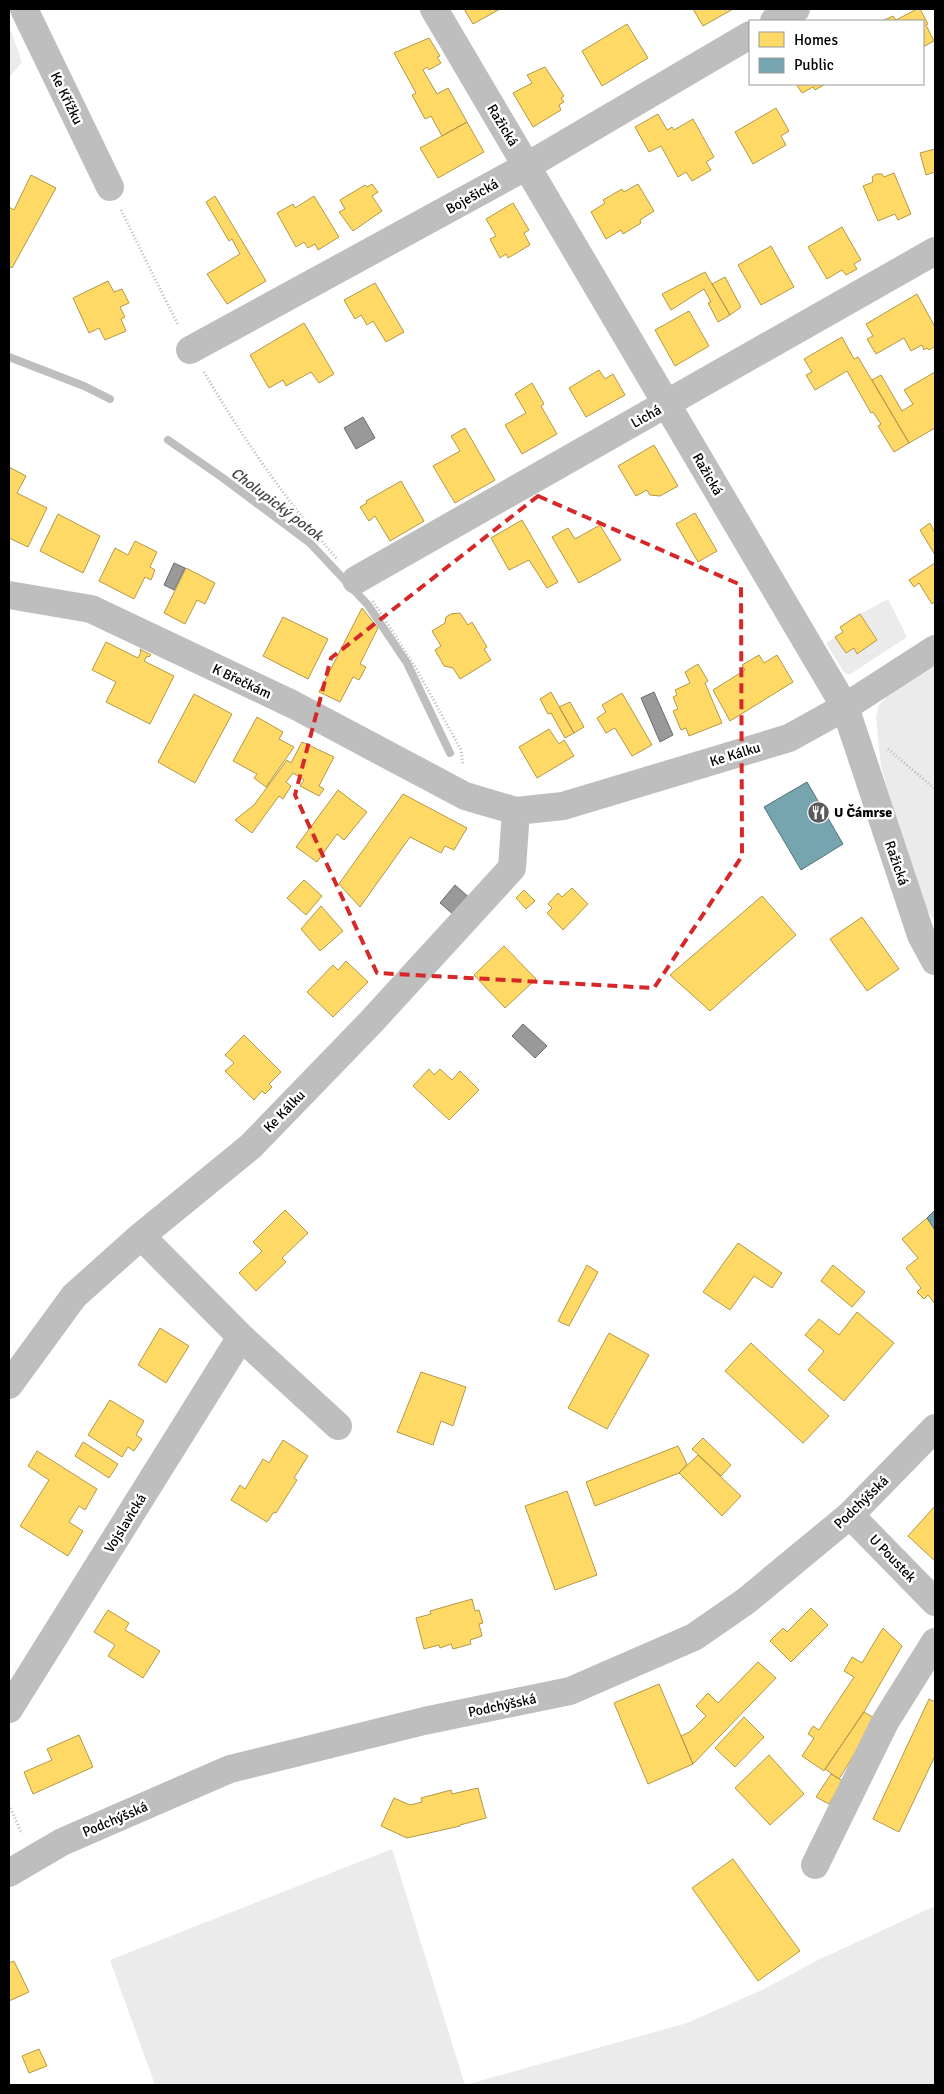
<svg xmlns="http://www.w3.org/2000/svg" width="944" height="2094" viewBox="0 0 944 2094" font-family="Signika,sans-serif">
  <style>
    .green { fill: #ebebeb }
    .homes { fill: #ffd966; stroke: #b29847 }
    .public { fill: #76a5af; stroke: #53747a }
    .industry { fill: #999; stroke: #6b6b6b }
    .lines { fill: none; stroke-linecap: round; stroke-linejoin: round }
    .stream { stroke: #bebebe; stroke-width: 8 }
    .path { stroke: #b9b9b9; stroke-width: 3; stroke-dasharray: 1 2.5; stroke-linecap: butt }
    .minor { stroke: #bebebe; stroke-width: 28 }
    .marked { fill: none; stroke: #d62828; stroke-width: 4; stroke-dasharray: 10 6; stroke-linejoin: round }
    .labels { text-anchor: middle; stroke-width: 5; stroke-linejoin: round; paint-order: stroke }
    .street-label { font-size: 14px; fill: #000; stroke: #fff }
    .poi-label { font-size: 14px; font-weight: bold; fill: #000; stroke: #fff; text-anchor: start }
    .water-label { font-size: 15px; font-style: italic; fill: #434343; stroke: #fff }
  </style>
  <rect width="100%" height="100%" fill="#fff"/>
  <path class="green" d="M9 26 22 62 9 78Z
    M888 599 907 637 849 675 843 671 826 643 835 637 846 653 854 648 857 653 877 640 860 614Z
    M935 666V921L919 899 881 767 876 717 879 705 887 696Z
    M392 1849 465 2085 687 2023 764 1989 816 1961 935 1906V2085H155L110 1960Z"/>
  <path class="homes" d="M464 9H500L473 24Z
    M693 9H733L703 26Z
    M917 9H920L928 24 926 25 934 41 923 47V21H882L893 16 896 20Z
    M627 24 648 58 602 86 582 51Z
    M429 38 440 56 437 57 441 63 429 70 427 67 423 70 437 94 448 88 467 122 442 136 431 116 425 119 412 95 416 93 394 53Z
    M545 67 564 96 561 98 564 102 559 105 561 110 533 127 513 93 532 83 527 75Z
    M796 84H824V85L815 90 813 87 802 93Z
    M776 108 789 131 781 136 786 145 753 164 735 132Z
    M658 114 667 130 672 127 674 130 693 119 714 157 706 162 711 170 692 181 686 172 678 177 661 146 649 152 635 127Z
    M467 122 484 152 438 178 420 148Z
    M935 149V172L926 175 920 153Z
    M894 173 911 214 898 220 895 214 878 221 863 186 873 182 872 177 876 174H882L884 177Z
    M31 175 56 188 12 268 9 266V207L14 210Z
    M372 184 378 192 372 196 382 211 353 231 339 212 345 209 340 200 365 185 367 187Z
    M638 184 654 211 640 220 641 223 623 234 621 230 606 239 591 212 605 203 603 200 622 189 624 192Z
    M215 196 266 281 227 304 207 274 240 254 232 239 229 241 206 202Z
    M314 196 339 237 318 250 315 244 308 248 304 242 296 247 277 213 293 204 295 208Z
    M513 203 529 230 524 233 530 245 508 258 506 254 500 258 490 239 496 236 486 219Z
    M842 227 861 260 854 264 857 269 846 275 842 270 827 279 808 247Z
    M771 246 794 287 761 305 738 265Z
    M705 272 730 315 718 322 708 303 711 302 704 289 671 310 662 294Z
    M725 277 741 307 730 315 712 284Z
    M108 281 114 292 122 289 129 303 120 307 125 317 121 319 126 331 105 340 99 328 89 333 73 298Z
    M375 283 404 332 386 342 373 321 367 325 361 315 355 319 344 300Z
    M917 294 935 327V346L929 350 927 348 924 350 922 345 911 351 904 338 876 354 867 339 873 336 866 324Z
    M689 311 709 346 675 366 655 330Z
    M304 323 334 374 319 383 311 372 286 386 283 380 269 388 250 355Z
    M842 337 854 359 858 357 909 443 894 452 878 426 881 424 873 412 871 413 847 371 815 390 806 375 812 372 804 359Z
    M599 370 605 379 613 374 625 395 586 417 569 388Z
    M935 372V428L909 443 872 380 881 375 902 411 913 404 904 390Z
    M532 383 544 404 541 406 557 434 522 454 505 425 526 413 515 394Z
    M465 428 495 480 455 503 433 466 460 451 451 436Z
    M654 445 678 486 660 496 650 495 647 490 636 496 618 466Z
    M9 467 26 476 17 493 47 508 28 547 9 538Z
    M401 481 424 521 390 541 375 516 369 521 360 507 367 503 366 501Z
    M695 513 717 551 698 562 676 524Z
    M58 514 100 536 83 573 40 551Z
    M522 520 558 582 547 588 529 560 509 570 491 538Z
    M930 523 935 533V555L920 530Z
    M600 525 621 560 579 583 552 537 568 528 575 539Z
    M135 541 157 552 150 567 155 570 151 580 145 577 134 599 99 581 115 548 128 555Z
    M935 563V601L932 604 919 583 914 587 909 580Z
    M186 568 215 583 205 604 197 600 185 624 164 613Z
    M362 608 378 628 360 664 366 667 359 680 353 677 340 702 319 692Z
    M460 613 468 625 472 622 487 647 484 649 491 660 460 679 453 668 444 666 435 650 441 646 432 631 445 623 446 617 451 614Z
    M860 614 877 640 857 654 854 648 846 653 835 637 843 632 840 627Z
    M283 617 328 639 308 679 263 656Z
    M106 642 138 658 141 652 140 649 151 655 149 657 147 656 144 661 174 676 150 724 106 702 116 682 92 670Z
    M759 655 764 663 777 655 793 682 730 721 713 690 745 670 742 665Z
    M698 664 708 681 705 683 722 723 689 736 686 728 681 730 673 711 678 709 673 697 677 695 675 690 690 683 685 672Z
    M551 692 574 733 565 738 551 713 548 714 540 699Z
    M622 693 652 745 632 756 615 728 606 733 597 718 606 712 602 705Z
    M194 694 232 714 195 783 158 762Z
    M570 702 584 727 574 733 559 707Z
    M257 717 283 732 279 739 294 747 266 787 254 778 257 774 233 761Z
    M549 729 559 744 564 740 574 756 537 778 519 747Z
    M302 742 334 757 319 786 324 789 319 796 300 786 304 780 293 773 286 782 291 786 283 799 279 796 252 833 235 820 254 805 287 760 291 763Z
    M338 790 367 812 344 840 337 834 317 862 296 847Z
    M403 794 467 828 454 850 445 846 441 853 410 837 360 907 339 884Z
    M304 880 322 896 306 915 287 898Z
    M572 888 588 904 563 930 547 913 552 908 548 904 558 893 562 897Z
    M524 890 535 901 526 909 516 898Z
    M762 896 796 935 710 1011 670 975Z
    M321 906 343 931 320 951 301 929Z
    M862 917 899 969 867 991 830 939Z
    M504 946 536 979 505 1008 474 975Z
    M346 961 368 982 333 1017 307 992 333 965 338 970Z
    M244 1035 281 1072 269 1084 272 1087 265 1094 262 1091 254 1100 225 1071 234 1063 225 1055Z
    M429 1069 434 1075 440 1069 452 1080 460 1071 479 1090 449 1120 413 1086Z
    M285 1210 308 1233 282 1258 286 1262 256 1291 239 1273 262 1251 253 1242Z
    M927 1218 935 1230V1304L928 1295 924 1299 917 1292 921 1288 906 1268 918 1258 902 1239Z
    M738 1243 782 1273 772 1288 754 1276 730 1310 703 1292Z
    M587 1265 598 1272 569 1326 558 1321Z
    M833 1265 865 1292 852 1307 821 1281Z
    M857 1312 894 1343 844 1401 808 1370 824 1351 805 1335 819 1319 839 1335Z
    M160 1328 189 1346 166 1383 138 1365Z
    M609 1333 649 1355 607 1429 568 1408Z
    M751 1343 829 1416 803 1443 725 1371Z
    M421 1372 466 1387 453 1426 441 1421 433 1445 397 1432Z
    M110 1400 144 1421 136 1435 142 1439 134 1451 128 1447 122 1457 88 1435Z
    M703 1438 731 1465 721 1476 692 1449Z
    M283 1440 308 1456 294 1478 297 1480 276 1513 274 1512 267 1522 231 1500 240 1485 245 1489 263 1459 269 1463Z
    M83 1442 118 1464 109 1478 75 1456Z
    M678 1446 687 1464 679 1473 595 1506 586 1482Z
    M37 1451 97 1489 85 1510 79 1506 69 1522 83 1531 68 1556 20 1526 49 1480 28 1466Z
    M698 1455 741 1496 722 1516 679 1473Z
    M567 1491 597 1575 555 1590 525 1506Z
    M935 1506V1560H934L908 1536Z
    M472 1599 475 1611 479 1610 483 1623 479 1624 482 1636 470 1640 471 1644 453 1649 451 1644 440 1648 439 1645 424 1649 416 1618 431 1614 430 1611Z
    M811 1608 828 1625 791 1662 770 1641 783 1628 787 1632Z
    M108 1610 129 1623 125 1630 160 1651 143 1678 108 1656 115 1645 94 1632Z
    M883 1628 902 1646 865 1710 824 1771 802 1756 814 1738 808 1734 813 1726 819 1730 854 1677 844 1671 852 1657 862 1663Z
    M758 1662 776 1678 693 1764 681 1736 691 1731 706 1716 696 1706 708 1693 718 1703Z
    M659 1684 693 1764 648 1784 614 1703Z
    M929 1699 935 1702V1756L899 1832 873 1819Z
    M864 1712 876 1719 839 1779 825 1769Z
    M744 1717 764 1737 735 1767 715 1748Z
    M79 1735 93 1767 33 1794 24 1772 52 1760 47 1749Z
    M769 1755 804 1794 770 1825 735 1788Z
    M831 1774 843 1781 829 1804 816 1797Z
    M478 1788 486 1818 460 1825V1826L407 1838 381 1826 394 1798 410 1805 422 1802 421 1798 451 1790 452 1794Z
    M733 1859 800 1951 758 1981 692 1888Z
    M14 1961 29 1992 9 2001V1963Z
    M39 2049 47 2066 29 2073 22 2056Z"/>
  <path class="public" d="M807 782 843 844 801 870 764 807Z
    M935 1210V1230L927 1218Z"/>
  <path class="industry" d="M363 417 375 438 356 449 344 428Z
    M174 563 185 568 174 590 164 585Z
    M654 692 673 735 660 742 641 698Z
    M455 885 471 899 455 916 440 903Z
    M523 1024 547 1046 535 1058 512 1036Z"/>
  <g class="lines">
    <path class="stream" d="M9 357 84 386 110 399
      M168 440 223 478 310 543 368 605 407 663 450 753"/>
    <path class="path" d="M121 210 178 325
      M204 372C243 439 287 502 338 560
      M373 601 417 670 461 750 463 765
      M888 749 935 789
      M9 1805 22 1834"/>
    <path class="minor" d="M24 9 110 187
      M434 9 845 707 921 935 935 961
      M774 21 796 9
      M190 350 527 166 750 35
      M356 580 935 251
      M9 595 91 609 294 705 465 796 516 811 563 806 789 738 845 707 935 649
      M141 1236 241 1337 338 1426
      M9 1385 74 1296 141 1236 251 1146 371 1022 512 868 516 811
      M850 1515 935 1602
      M9 1709 241 1337
      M815 1865 885 1722 935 1642
      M9 1873 62 1842 230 1769 424 1721 570 1691 694 1637 746 1601 850 1515 935 1428"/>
  </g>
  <path class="marked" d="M538 496 741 585 742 856 654 988 377 973 295 795 331 658Z"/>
  <defs>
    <symbol id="restaurant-disc" viewBox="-11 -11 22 22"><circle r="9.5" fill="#595959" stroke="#fff"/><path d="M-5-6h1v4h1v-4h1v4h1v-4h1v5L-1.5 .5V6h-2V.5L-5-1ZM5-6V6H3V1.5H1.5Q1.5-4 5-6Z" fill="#fff"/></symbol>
  </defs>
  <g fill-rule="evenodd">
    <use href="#restaurant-disc" x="806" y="800" width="25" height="25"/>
  </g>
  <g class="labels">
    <g class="street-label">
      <text transform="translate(67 98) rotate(64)" y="5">Ke Křížku</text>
      <text transform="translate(503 125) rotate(59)" y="5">Ražická</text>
      <text transform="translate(472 196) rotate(-29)" y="5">Boješická</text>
      <text transform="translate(646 416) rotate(-29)" y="5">Lichá</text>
      <text transform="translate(708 474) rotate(60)" y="5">Ražická</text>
      <text transform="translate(242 681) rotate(25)" y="5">K Břečkám</text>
      <text transform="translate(735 754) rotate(-17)" y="5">Ke Kálku</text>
      <text transform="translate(897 863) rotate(71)" y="5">Ražická</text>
      <text transform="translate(284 1111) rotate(-46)" y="5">Ke Kálku</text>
      <text transform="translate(861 1502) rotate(-44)" y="5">Podchýšská</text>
      <text transform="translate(125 1523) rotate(-58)" y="5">Vojslavická</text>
      <text transform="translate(893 1558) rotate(46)" y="5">U Poustek</text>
      <text transform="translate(502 1705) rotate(-12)" y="5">Podchýšská</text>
      <text transform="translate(115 1819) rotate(-23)" y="5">Podchýšská</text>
    </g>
    <g class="poi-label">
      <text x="834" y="817">U Čámrse</text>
    </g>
    <g class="water-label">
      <text transform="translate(277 504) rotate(37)" y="5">Cholupický potok</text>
    </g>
  </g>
  <rect width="944" height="2094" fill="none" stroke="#000000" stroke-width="20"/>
  <rect x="749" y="20" width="175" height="65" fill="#ffffff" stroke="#999999"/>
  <rect x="759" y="32" width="25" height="15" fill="#ffd966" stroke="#999999"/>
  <text x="794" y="45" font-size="15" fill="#000000">Homes</text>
  <rect x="759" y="58" width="25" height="15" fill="#76a5af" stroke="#999999"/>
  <text x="794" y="70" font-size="15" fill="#000000">Public</text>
</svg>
